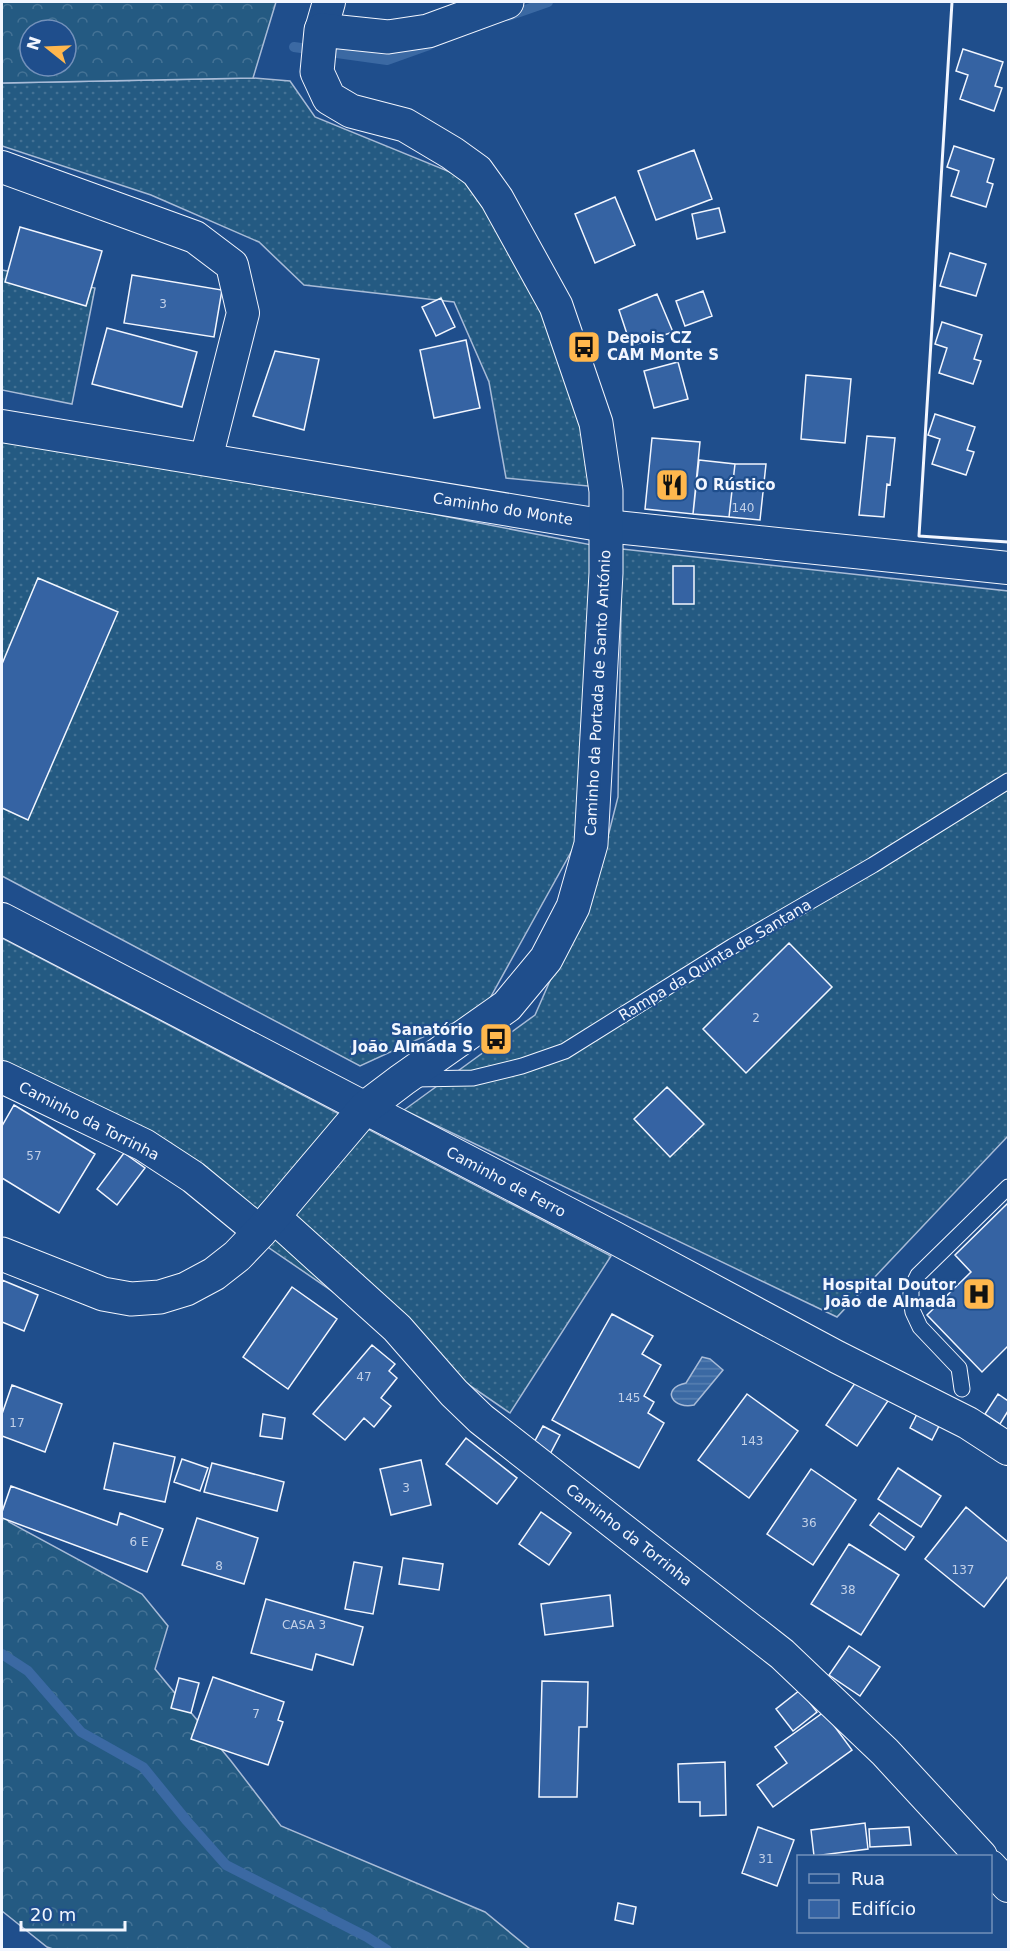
<svg xmlns="http://www.w3.org/2000/svg" width="1010" height="1951" viewBox="0 0 1010 1951" font-family="'DejaVu Sans',sans-serif">
  <style>
    .grass { fill: url(#grass-dots); stroke: #a8bbd7; stroke-width: 1.5 }
    .forest { fill: url(#forest-crowns); stroke: #a8bbd7; stroke-width: 1.5; fill-rule: evenodd }
    .water { fill: url(#water-rules); stroke: #a8bbd7; stroke-width: 1.5 }
    .lines { fill: none; stroke-linecap: round; stroke-linejoin: round }
    .stream { stroke: #3b69a3; stroke-width: 10 }
    .building { fill: #3563a3; stroke: #f2f6ff; stroke-width: 1.5 }
    .service-casing { stroke: #f2f6ff; stroke-width: 17 }
    .minor-casing { stroke: #f2f6ff; stroke-width: 34 }
    .tertiary-casing { stroke: #f2f6ff; stroke-width: 35 }
    .service { stroke: #1f4e8c; stroke-width: 15 }
    .minor { stroke: #1f4e8c; stroke-width: 32 }
    .tertiary { stroke: #1f4e8c; stroke-width: 33 }
    .wall { stroke: #f2f6ff; stroke-width: 3 }
    .labels { text-anchor: middle; stroke-width: 4.5; stroke-linejoin: round; paint-order: stroke }
    .number-label { font-size: 12px; fill: #c3d1e8 }
    .poi-label { font-size: 15px; font-weight: bold; fill: #f2f6ff; stroke: #1f4e8c; text-anchor: start }
    .street-label { font-size: 15px; fill: #f2f6ff; stroke: #1f4e8c }
  </style>
  <defs>
    <pattern id="grass-dots" width="8" height="8" patternUnits="userSpaceOnUse" patternTransform="scale(1.5)"><rect width="8" height="8" fill="#245a82"/><path d="M2 2h.1M6 6h.1" fill="none" stroke="#447295" stroke-width="1.8" stroke-linecap="round"/></pattern>
    <pattern id="forest-crowns" width="20" height="18" patternUnits="userSpaceOnUse" patternTransform="scale(1.5)"><rect width="20" height="18" fill="#245a82"/><path d="M2 6a3 3 0 1 1 6 0M12 15a3 3 0 1 1 6 0" fill="none" stroke="#447295"/></pattern>
    <pattern id="water-rules" width="6" height="5" patternUnits="userSpaceOnUse" patternTransform="scale(1.5)"><rect width="6" height="5" fill="#3b69a3"/><path d="M0 2.5h6" fill="none" stroke="#587fb1"/></pattern>
  </defs>
  <rect width="100%" height="100%" fill="#1f4e8c"/>
  <path class="grass" d="M253 78 290 81 315 117 482 185 542 296 598 487 506 478 489 382 454 302 304 285 259 242 151 195 2 146V83Z
    M2 270 95 288 72 404 2 390Z
    M2 430 592 545 581 834 484 1009 360 1066 2 876Z
    M622 549 1008 591V1136L837 1317 404 1110 535 1015 601 864 618 797Z
    M2 938 611 1256 510 1413 2 1065Z"/>
  <path class="forest" d="M2 2H276L253 78 2 83ZM30 30H66V66H30Z
    M2 1512 9 1522 142 1594 168 1626 155 1669 231 1761 281 1826 485 1912 530 1949H53L47 1947 2 1911Z"/>
  <path class="water" d="M702 1357 710 1359 723 1370 694 1405C674 1410 659 1389 686 1383Z"/>
  <g class="lines">
    <path class="stream" d="M508 16 548 2
      M294 47 387 60 429 45
      M2 1654 28 1671 81 1732 143 1767 187 1821 226 1865 367 1937 387 1950"/>
  </g>
  <path class="building" d="M963 49 1003 62 995 86 1002 88 994 111 960 99 968 75 956 71Z
    M954 146 994 159 987 182 993 184 986 207 951 196 959 171 947 167Z
    M694 150 712 199 656 220 638 171Z
    M615 197 635 245 595 263 575 214Z
    M719 208 725 232 697 239 692 214Z
    M20 227 102 251 86 306 5 282Z
    M950 253 986 264 976 296 940 286Z
    M132 275 222 290 214 337 124 323Z
    M703 291 712 316 685 326 676 301Z
    M657 294 673 332 631 346 619 310Z
    M441 298 455 327 436 336 422 307Z
    M942 322 982 335 974 359 981 361 973 384 939 373 947 348 935 344Z
    M107 328 197 352 182 407 92 384Z
    M466 340 480 408 434 418 420 350Z
    M275 351 319 359 304 430 253 416Z
    M678 362 688 399 654 408 644 371Z
    M806 375 851 379 845 443 801 439Z
    M935 414 975 427 967 450 974 452 966 475 932 464 940 439 928 435Z
    M867 436 895 438 890 485 887 484 884 517 859 515Z
    M652 438 700 442 693 514 645 509Z
    M699 460 735 464 729 517 693 514Z
    M735 464H766L760 520 729 517Z
    M673 566H694V604H673Z
    M38 578 118 612 28 820 2 808V664Z
    M789 943 832 987 746 1073 703 1029Z
    M667 1087 704 1124 670 1157 634 1119Z
    M14 1105 95 1154 59 1213 2 1178V1126Z
    M124 1153 145 1168 117 1205 97 1189Z
    M1008 1203V1346L982 1372 927 1315 971 1272 955 1255Z
    M2 1280 38 1295 24 1331 2 1322Z
    M292 1287 337 1319 288 1389 243 1357Z
    M612 1314 653 1336 642 1354 661 1365 644 1396 654 1402 648 1413 664 1423 639 1468 552 1420Z
    M372 1345 395 1364 389 1371 397 1378 381 1398 391 1406 374 1427 364 1418 345 1440 313 1414Z
    M860 1376 890 1398 857 1446 826 1425Z
    M12 1385 62 1404 45 1452 2 1436V1414Z
    M747 1394 798 1431 749 1498 698 1460Z
    M998 1394 1008 1401V1411L1000 1424 985 1414Z
    M263 1414 285 1418 282 1439 260 1436Z
    M917 1414 939 1426 932 1440 910 1428Z
    M543 1426 560 1435 549 1456 531 1448Z
    M466 1438 517 1478 497 1504 446 1464Z
    M114 1443 175 1457 165 1502 104 1489Z
    M182 1459 208 1468 200 1491 174 1482Z
    M421 1460 431 1505 391 1515 380 1469Z
    M212 1463 284 1482 277 1511 204 1492Z
    M898 1468 941 1496 921 1527 878 1499Z
    M811 1469 856 1500 813 1565 767 1534Z
    M11 1486 117 1525 120 1513 163 1529 147 1572 2 1518V1512Z
    M966 1507 1008 1542V1576L984 1607 925 1559Z
    M541 1512 571 1533 549 1565 519 1544Z
    M879 1513 914 1537 905 1550 870 1525Z
    M197 1518 258 1538 244 1584 182 1565Z
    M849 1544 899 1575 861 1635 811 1604Z
    M403 1558 443 1564 439 1590 399 1584Z
    M354 1562 382 1567 373 1614 345 1609Z
    M610 1595 613 1626 545 1635 541 1604Z
    M266 1599 363 1627 353 1665 316 1654 312 1670 251 1653Z
    M849 1646 880 1667 860 1696 829 1675Z
    M213 1677 284 1702 278 1720 283 1722 268 1765 191 1739Z
    M179 1678 199 1683 191 1713 171 1708Z
    M542 1681 588 1682 587 1727H579L577 1797H539Z
    M800 1690 817 1712 793 1731 776 1709Z
    M824 1712 852 1750 773 1807 757 1785 787 1763 775 1747Z
    M725 1762 726 1815 700 1816V1802H679L678 1764Z
    M865 1823 868 1849 814 1856 811 1830Z
    M758 1827 794 1840 777 1886 742 1873Z
    M909 1827 911 1845 870 1847 869 1829Z
    M618 1903 636 1907 633 1924 615 1920Z"/>
  <g class="lines">
    <defs>
      <path id="service" d="M414 1079 473 1078 522 1066 565 1051 733 946 873 865 1008 781
        M962 1389 959 1368 920 1327 913 1312 911 1300V1289L918 1275 1008 1187"/>
      <path id="minor" d="M321 30 329 2
        M2 167 195 237 232 265 243 313 206 459
        M2 426 606 526 1008 568
        M2 919 615 1238 837 1357 968 1423 1008 1449
        M2 1077 144 1145 193 1177 260 1232
        M273 1216 397 1328 454 1393 481 1419 782 1654 885 1752 981 1856
        M990 1866 1008 1886"/>
      <path id="tertiary" d="M2 1254 103 1294 131 1299 160 1297 186 1289 214 1274 237 1256 260 1232 365 1108 402 1080 507 1006 546 959 573 907 591 844 606 573V491L596 423 556 306 497 199 477 171 452 153 405 125 351 111 329 98 317 72 321 30 388 37 428 31 507 2"/>
    </defs>
    <use href="#service" class="service-casing"/>
    <use href="#minor" class="minor-casing"/>
    <use href="#tertiary" class="tertiary-casing"/>
    <use href="#service" class="service"/>
    <use href="#minor" class="minor"/>
    <use href="#tertiary" class="tertiary"/>
    <path class="wall" d="M952 2 919 536 1008 542"/>
  </g>
  <defs>
    <symbol id="bus-square" viewBox="-11 -11 22 22"><rect x="-9" y="-9" width="18" height="18" rx="4" fill="#ffb74d" stroke="#1f4e8c"/><path d="M-5-6H5V4H4V6H2V4H-2V6H-4V4H-5ZM-3.5-4V0h7V-4ZM-3.5 1.2v1.5H-2V1.2ZM2 1.2v1.5H3.5V1.2Z" fill="#111"/></symbol>
    <symbol id="restaurant-square" viewBox="-11 -11 22 22"><rect x="-9" y="-9" width="18" height="18" rx="4" fill="#ffb74d" stroke="#1f4e8c"/><path d="M-5-6h1v4h1v-4h1v4h1v-4h1v5L-1.5 .5V6h-2V.5L-5-1ZM5-6V6H3V1.5H1.5Q1.5-4 5-6Z" fill="#111"/></symbol>
    <symbol id="hospital-square" viewBox="-11 -11 22 22"><rect x="-9" y="-9" width="18" height="18" rx="4" fill="#ffb74d" stroke="#1f4e8c"/><path d="M-5-5h3v3.5h4V-5h3V5h-3V1.5h-4V5h-3Z" fill="#111"/></symbol>
  </defs>
  <g fill-rule="evenodd">
    <use href="#bus-square" x="565" y="328" width="38" height="38"/>
    <use href="#restaurant-square" x="653" y="466" width="38" height="38"/>
    <use href="#bus-square" x="477" y="1020" width="38" height="38"/>
    <use href="#hospital-square" x="960" y="1275" width="38" height="38"/>
  </g>
  <g class="labels">
    <g class="number-label">
      <text x="163" y="308">3</text>
      <text x="743" y="512">140</text>
      <text x="756" y="1022">2</text>
      <text x="34" y="1160">57</text>
      <text x="364" y="1381">47</text>
      <text x="629" y="1402">145</text>
      <text x="17" y="1427">17</text>
      <text x="752" y="1445">143</text>
      <text x="406" y="1492">3</text>
      <text x="809" y="1527">36</text>
      <text x="139" y="1546">6 E</text>
      <text x="219" y="1570">8</text>
      <text x="963" y="1574">137</text>
      <text x="848" y="1594">38</text>
      <text x="304" y="1629">CASA 3</text>
      <text x="256" y="1718">7</text>
      <text x="766" y="1863">31</text>
    </g>
    <g class="poi-label">
      <text x="607" y="343">Depois CZ<tspan x="607" dy="17">CAM Monte S</tspan></text>
      <text x="695" y="490">O Rústico</text>
      <text x="473" y="1035" text-anchor="end">Sanatório<tspan x="473" dy="17">João Almada S</tspan></text>
      <text x="956" y="1290" text-anchor="end">Hospital Doutor<tspan x="956" dy="17">João de Almada</tspan></text>
    </g>
    <g class="street-label">
      <text transform="translate(503 509) rotate(9)" y="5">Caminho do Monte</text>
      <text transform="translate(598 693) rotate(-87)" y="5">Caminho da Portada de Santo António</text>
      <text transform="translate(715 960) rotate(-31)" y="5">Rampa da Quinta de Santana</text>
      <text transform="translate(89 1121) rotate(27)" y="5">Caminho da Torrinha</text>
      <text transform="translate(506 1182) rotate(28)" y="5">Caminho de Ferro</text>
      <text transform="translate(629 1535) rotate(38)" y="5">Caminho da Torrinha</text>
    </g>
  </g>
  <rect width="1010" height="1951" fill="none" stroke="#f2f6ff" stroke-width="6"/>
  <rect x="797" y="1855" width="195" height="78" fill="#1f4e8c" stroke="#7391ba" stroke-width="1.5"/>
  <rect x="809" y="1874" width="30" height="9" fill="#1f4e8c" stroke="#7391ba" stroke-width="1.5"/>
  <text x="851" y="1885" font-size="18" fill="#f2f6ff">Rua</text>
  <rect x="809" y="1900" width="30" height="18" fill="#3563a3" stroke="#7391ba" stroke-width="1.5"/>
  <text x="851" y="1915" font-size="18" fill="#f2f6ff">Edifício</text>
  <g transform="translate(48 48) rotate(288)"><circle r="28" fill="#1f4e8c" stroke="#7391ba" stroke-width="1.5"/>
  <path d="M0-4.5L10 22L0 15L-10 22Z" fill="#ffb74d"/>
  <text y="-9" font-size="16" font-weight="bold" text-anchor="middle" fill="#f2f6ff">N</text>
  </g>
  <path d="M21 1921v9h104v-9" fill="none" stroke="#f2f6ff" stroke-width="3"/>
  <text x="30" y="1921" font-size="18" fill="#f2f6ff" stroke="#1f4e8c" stroke-width="4.5" paint-order="stroke">20 m</text>
</svg>
